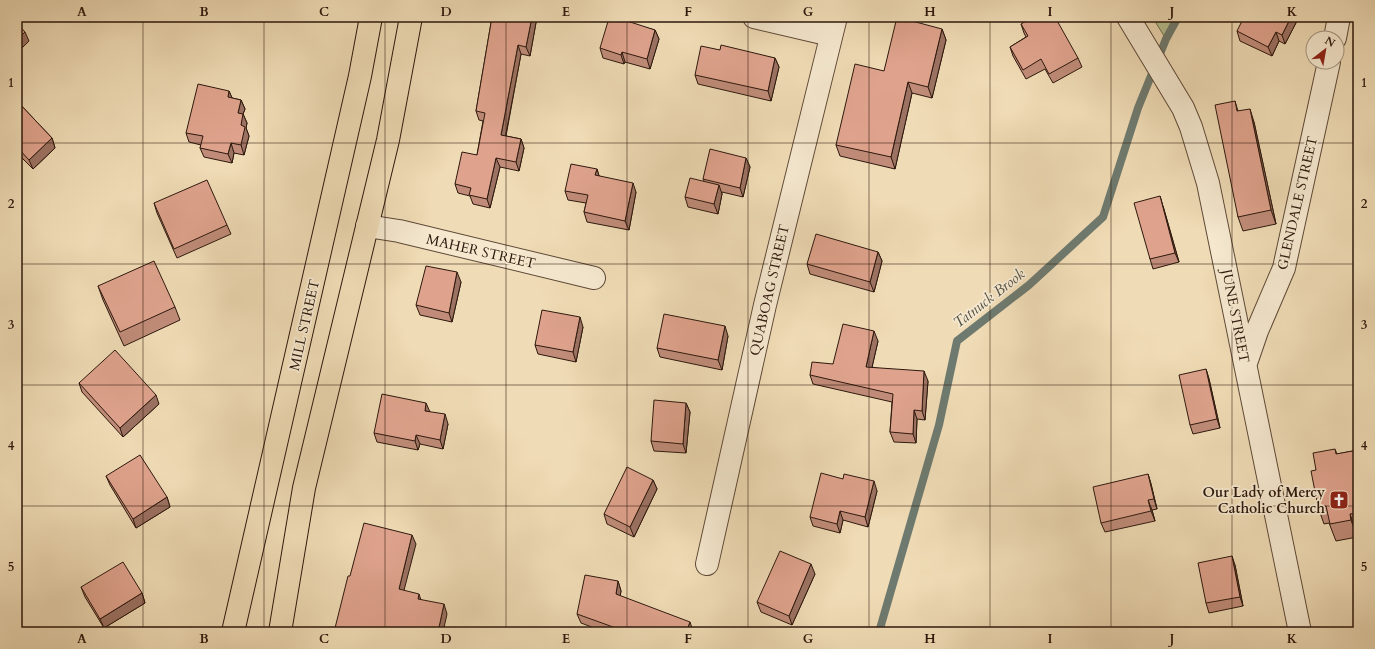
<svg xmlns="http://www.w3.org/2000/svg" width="1375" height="649" viewBox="0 0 1375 649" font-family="Cardo,serif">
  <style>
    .green { fill: #b7c18f; stroke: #726c4e }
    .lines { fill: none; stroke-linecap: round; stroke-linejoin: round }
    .stream { stroke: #6e7a6f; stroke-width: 8 }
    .minor-casing { stroke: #5e4937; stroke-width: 24 }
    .major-casing { stroke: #2d180d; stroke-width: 24 }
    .minor { stroke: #f5e8cf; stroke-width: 22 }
    .major { stroke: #efdbb5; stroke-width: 22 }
    .wall { fill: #c08c79; stroke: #2d180d }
    .shaded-wall { fill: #9c7263; stroke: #2d180d }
    .building { fill: #dfa38d; stroke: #2d180d }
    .grid { fill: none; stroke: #2d180d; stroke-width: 1; stroke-opacity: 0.55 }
    .labels { text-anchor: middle; stroke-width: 3.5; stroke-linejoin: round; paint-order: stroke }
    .street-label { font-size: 14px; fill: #2d180d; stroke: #f5e8cf }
    .poi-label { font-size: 14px; font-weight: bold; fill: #2d180d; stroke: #f5e8cf; text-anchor: end }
    .water-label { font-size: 15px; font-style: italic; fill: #535146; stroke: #f5e8cf }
    .neatline { fill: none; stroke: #2d180d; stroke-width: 1.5 }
    .grid-label { font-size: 13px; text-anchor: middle; font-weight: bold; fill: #2d180d }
  </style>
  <rect width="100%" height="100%" fill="#efdbb5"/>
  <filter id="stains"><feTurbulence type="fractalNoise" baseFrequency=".005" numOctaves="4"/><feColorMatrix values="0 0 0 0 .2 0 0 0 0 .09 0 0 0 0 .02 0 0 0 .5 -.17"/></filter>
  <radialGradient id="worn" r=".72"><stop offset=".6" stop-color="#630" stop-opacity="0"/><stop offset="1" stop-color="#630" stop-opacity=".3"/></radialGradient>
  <path class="green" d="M1156 17H1175L1166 39 1156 23Z"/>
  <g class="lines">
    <path class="stream" d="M879 632 939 425 957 341 1029 285 1103 217 1138 108 1166 39 1178 17"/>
    <defs>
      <path id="minor" d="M754 17 831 35
        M1128 17 1183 108 1191 127 1208 183 1300 632
        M1335 38 1339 17
        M367 226 399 231 594 278
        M1246 363 1257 331 1284 268 1329 62
        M707 564 765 305 836 17"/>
      <path id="major" d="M233 632 360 76 371 17
        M280 632 304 488 388 140 411 17"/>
    </defs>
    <use href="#minor" class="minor-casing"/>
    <use href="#major" class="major-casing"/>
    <use href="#minor" class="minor"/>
    <use href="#major" class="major"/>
  </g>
  <path class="wall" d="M492 17H537L530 56 521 54 506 136 521 139 524 148 519 171 500 167 490 208 473 204 470 196 458 193 455 184 477 155 483 121 479 120 476 111Z
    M1299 17 1285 44 1279 41 1272 56 1240 41 1237 31Z
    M623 22 655 30 659 39 650 69 625 62 624 64 603 58 600 48Z
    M1021 24 1078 58 1082 67 1053 83 1045 69 1026 79 1013 56 1010 47 1026 37 1024 33Z
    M942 29 946 40 932 98 912 93 895 169 840 156 836 145 884 71Z
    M720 50 775 58 779 67 771 101 698 84 695 75Z
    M229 91 232 98 241 100 245 109 243 114 247 123 246 128 249 136 244 155 234 153 232 163 204 157 200 148 201 145 189 142 186 133Z
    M17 101 52 138 55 148 33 169 17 153Z
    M1235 101 1238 111 1254 122 1276 224 1243 231 1238 217Z
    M746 158 750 167 743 197 722 192V194L718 214 688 207 685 197 704 181 703 179Z
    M597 169 599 176 636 192 629 230 587 222 584 212 586 203 568 200 565 191Z
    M154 203 227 225 231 234 177 258 157 213Z
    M1163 206 1179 262 1153 269 1150 259Z
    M878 252 882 261 874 292 810 274 807 264Z
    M461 282 452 322 420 315 416 305Z
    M98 286 175 307 180 320 124 346 103 300Z
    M583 327 576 362 538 354 535 345Z
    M728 336 722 370 660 357 657 348Z
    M878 341 872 367 928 381 925 420 917 419 916 443 894 442 890 432 892 402 813 384 810 375 833 364Z
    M1206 369 1209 379 1220 428 1193 434 1190 425Z
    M79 383 159 404 123 437 82 392Z
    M686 403 690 412 686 453 654 451 651 441Z
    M430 412 448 424 443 449 420 444 418 450 377 442 374 433Z
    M1335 449 1337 454 1358 450V530L1356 531 1357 537 1336 541 1329 523 1324 524 1318 507 1316 470Z
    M1148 474 1151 484 1157 509 1152 510 1155 521 1105 532 1101 523Z
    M106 476 167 497 170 507 136 528 110 485Z
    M843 479 877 491 868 527 843 520 840 533 813 526 810 517Z
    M653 480 657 489 634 537 607 524 604 514Z
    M1235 565 1243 606 1209 613 1206 603Z
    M815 574 792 625 761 612 757 602Z
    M618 581 621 591 620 596 693 631V632H605L581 623 577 614Z
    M81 587 142 593 145 603 104 628 85 597Z"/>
  <path class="shaded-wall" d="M532 17H537L530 56 526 47Z
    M1291 17H1299L1285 44 1282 35Z
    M942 29 946 40 932 98 928 87Z
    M655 30 659 39 650 69 647 59Z
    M25 32 29 41 17 53V40Z
    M1276 32 1279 41 1272 56 1268 47Z
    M518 45 521 54 504 144 501 135Z
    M622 52 625 62 624 64 621 55Z
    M775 58 779 67 771 101 768 91Z
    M908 82 912 93 895 169 891 157Z
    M229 91 233 100 228 97Z
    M241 100 245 109 243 114 247 123 246 128 249 136 244 155 241 145V125L238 113Z
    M1250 109 1254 122 1276 224 1271 210Z
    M52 138 55 148 33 169 29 160Z
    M521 139 524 148 519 171 516 162Z
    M231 143 234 153 232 163 228 154Z
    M496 158 500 167 490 208 487 199Z
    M746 158 750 167 743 197 740 188Z
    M597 169 600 179 595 175Z
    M633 183 636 192 629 230 625 221Z
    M719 185 722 194 718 214 714 204Z
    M1160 196 1163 206 1179 262 1175 253Z
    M878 252 882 261 874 292 870 282Z
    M457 272 461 282 452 322 449 313Z
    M580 317 583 327 576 362 573 352Z
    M725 326 728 336 722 370 718 360Z
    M874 331 878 341 870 376 866 367Z
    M1206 369 1209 379 1220 428 1217 419Z
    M924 371 928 381 925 420 922 411Z
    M156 395 159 404 123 437 120 428Z
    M426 403 430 412 425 411Z
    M686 403 690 412 686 453 683 444Z
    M914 410 917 419 916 443 913 434Z
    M445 414 448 424 443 449 440 440Z
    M416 435 420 444 418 450 415 441Z
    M1148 474 1151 484 1157 509 1154 499Z
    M653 480 657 489 634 537 630 527Z
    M874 481 877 491 868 527 865 517Z
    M167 497 170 507 136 528 133 519Z
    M1148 500 1152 510 1155 521 1151 511Z
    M840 511 843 520 840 533 837 524Z
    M1350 514 1356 531 1357 537 1351 520Z
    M412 535 416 544 402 598 399 589Z
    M1232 556 1235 565 1243 606 1240 597Z
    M811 564 815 574 792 625 789 616Z
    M618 581 621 591 619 603 616 594Z
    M142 593 145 603 104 628 100 619Z
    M419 594 422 603 418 599Z
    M444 604 447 614 443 632H438Z
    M690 622 693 631V632H686Z"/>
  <path class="building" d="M492 17H532L526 47 518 45 501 135 521 139 516 162 496 158 487 199 469 195 471 188 455 184 462 152 477 155 485 113 476 111Z
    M897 17 942 29 928 87 908 82 891 157 836 145 855 64 884 71Z
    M1033 17H1055L1078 58 1049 74 1041 59 1023 70 1010 47 1028 36 1021 24Z
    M1244 17H1291L1282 35 1276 32 1268 47 1237 31Z
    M609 18 623 22 624 20 655 30 647 59 622 52 621 55 600 48Z
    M17 23 25 32 17 40Z
    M721 45 775 58 768 91 695 75 701 46 720 50Z
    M198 84 229 91 228 97 241 100 238 113 243 114 241 125 245 127 241 145 231 143 228 154 200 148 203 136 186 133Z
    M17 101 52 138 29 160 17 147Z
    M1235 101 1237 111 1250 109 1271 210 1238 217 1215 105Z
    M710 149 746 158 740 188 703 179Z
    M571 164 597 169 595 175 633 183 625 221 584 212 588 195 565 191Z
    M690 178 719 185 714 204 685 197Z
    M207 180 227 225 174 249 154 203Z
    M1160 196 1175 253 1150 259 1134 203Z
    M816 234 878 252 870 282 807 264Z
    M154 261 175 307 120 332 98 286Z
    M426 266 457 272 449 313 416 305Z
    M542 310 580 317 573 352 535 345Z
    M664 314 725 326 718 360 657 348Z
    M843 324 874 331 866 367 924 371 922 411 914 410 913 434 890 432 893 394 810 375 812 362 833 364Z
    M115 350 156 395 120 428 79 383Z
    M1206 369 1217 419 1190 425 1179 375Z
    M382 394 426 403 425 411 445 414 440 440 416 435 415 441 374 433Z
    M654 400 686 403 683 444 651 441Z
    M1335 449 1336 454 1358 450V513L1350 514 1351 520 1330 524 1326 506 1318 507 1311 471 1316 470 1313 453Z
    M140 455 167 497 133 519 106 476Z
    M627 467 653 480 630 527 604 514Z
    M821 473 843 479 844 474 874 481 865 517 840 511 837 524 810 517Z
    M1148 474 1154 499 1148 500 1151 511 1101 523 1093 487Z
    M364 523 412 535 399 589 419 594 418 599 444 604 438 632H334L348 576H350Z
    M780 551 811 564 789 616 757 602Z
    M1232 556 1240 597 1206 603 1198 563Z
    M123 562 142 593 100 619 81 587Z
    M585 575 618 581 616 594 690 622 686 632H627L577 614Z"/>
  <path class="grid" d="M143 17V632M264 17V632M385 17V632M506 17V632M627 17V632M748 17V632M869 17V632M990 17V632M1111 17V632M1232 17V632M17 143H1358M17 264H1358M17 385H1358M17 506H1358"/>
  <defs>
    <symbol id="church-square" viewBox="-11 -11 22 22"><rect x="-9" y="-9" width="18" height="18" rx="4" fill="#8f2418" stroke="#f5e8cf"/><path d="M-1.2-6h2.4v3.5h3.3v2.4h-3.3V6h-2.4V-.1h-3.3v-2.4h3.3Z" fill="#fff"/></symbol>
  </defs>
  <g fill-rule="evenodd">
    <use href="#church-square" x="1328" y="489" width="22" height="22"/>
  </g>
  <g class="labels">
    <g class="street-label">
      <text transform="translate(1297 203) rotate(-77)" y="5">GLENDALE STREET</text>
      <text transform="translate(481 251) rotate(13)" y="5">MAHER STREET</text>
      <text transform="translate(769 290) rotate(-77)" y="5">QUABOAG STREET</text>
      <text transform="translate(1236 316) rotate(79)" y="5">JUNE STREET</text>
      <text transform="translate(304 325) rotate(-77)" y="5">MILL STREET</text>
    </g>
    <g class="poi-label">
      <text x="1325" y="497">Our Lady of Mercy<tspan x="1325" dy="16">Catholic Church</tspan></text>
    </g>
    <g class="water-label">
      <text transform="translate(989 298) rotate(-38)" y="5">Tatnuck Brook</text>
    </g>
  </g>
  <rect width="1375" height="649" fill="none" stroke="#efdbb5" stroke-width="44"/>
  <g transform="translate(1325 50) rotate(31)"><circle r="19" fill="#f5e8cf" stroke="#a59581"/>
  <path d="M0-3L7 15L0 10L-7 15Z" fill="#8f2418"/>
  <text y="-6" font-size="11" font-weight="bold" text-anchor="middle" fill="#2d180d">N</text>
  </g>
  <rect x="22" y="22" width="1331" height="605" class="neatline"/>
  <g class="grid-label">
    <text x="82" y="16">A</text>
    <text x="204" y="16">B</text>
    <text x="324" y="16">C</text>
    <text x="446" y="16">D</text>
    <text x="566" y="16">E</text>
    <text x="688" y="16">F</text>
    <text x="808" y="16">G</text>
    <text x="930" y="16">H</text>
    <text x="1050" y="16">I</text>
    <text x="1172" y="16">J</text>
    <text x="1292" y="16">K</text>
    <text x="11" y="87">1</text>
    <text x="1364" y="87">1</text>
    <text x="11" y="208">2</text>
    <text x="1364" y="208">2</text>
    <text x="11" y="329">3</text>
    <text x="1364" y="329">3</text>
    <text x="11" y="450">4</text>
    <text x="1364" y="450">4</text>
    <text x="11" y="571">5</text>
    <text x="1364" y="571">5</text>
    <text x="82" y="643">A</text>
    <text x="204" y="643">B</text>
    <text x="324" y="643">C</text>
    <text x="446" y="643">D</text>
    <text x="566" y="643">E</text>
    <text x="688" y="643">F</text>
    <text x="808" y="643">G</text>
    <text x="930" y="643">H</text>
    <text x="1050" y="643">I</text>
    <text x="1172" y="643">J</text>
    <text x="1292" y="643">K</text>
  </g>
  <rect width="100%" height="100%" filter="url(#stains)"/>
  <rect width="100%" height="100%" fill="url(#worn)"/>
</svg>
